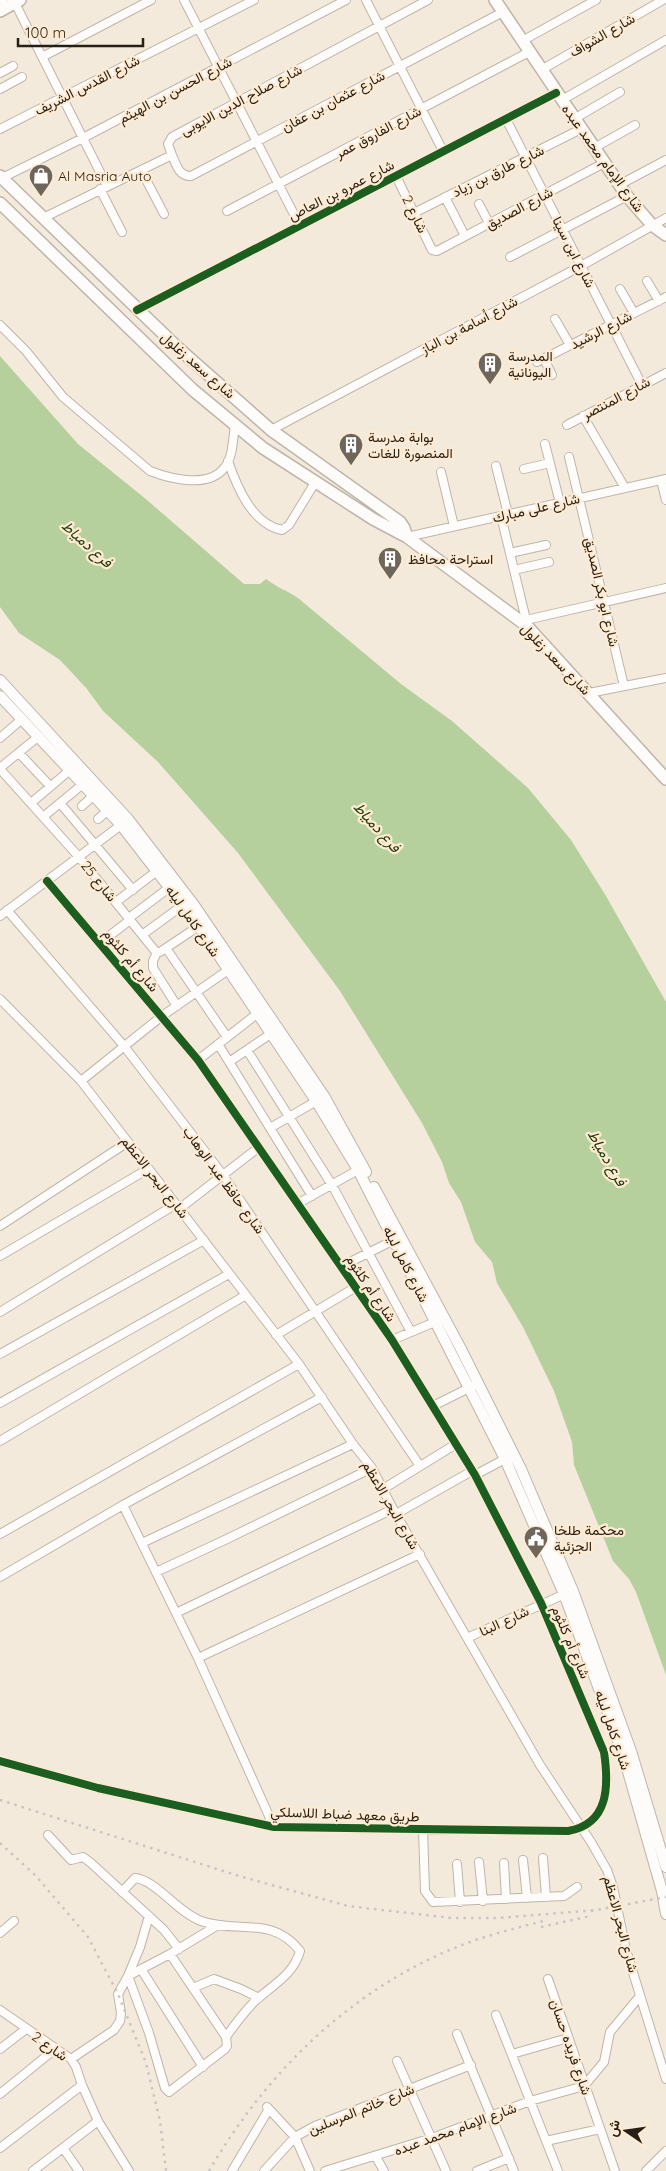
<svg xmlns="http://www.w3.org/2000/svg" width="666" height="2171" viewBox="0 0 666 2171" font-family="Quicksand,Vazirmatn,sans-serif">
  <style>
    .water { fill: #b6d09d }
    .lines { fill: none; stroke-linecap: round; stroke-linejoin: round }
    .minor-casing { stroke: #beb5aa; stroke-width: 10 }
    .tertiary-casing { stroke: #beb5aa; stroke-width: 12 }
    .secondary-casing { stroke: #beb5aa; stroke-width: 14 }
    .minor { stroke: #fdfcfa; stroke-width: 8 }
    .tertiary { stroke: #fdfcfa; stroke-width: 10 }
    .secondary { stroke: #fdfcfa; stroke-width: 11 }
    .rail { stroke: #c9c5c2; stroke-width: 2.5; stroke-dasharray: 2.5 5; stroke-linecap: butt }
    .cycleway-casing { stroke: #ffebd2; stroke-width: 11 }
    .cycleway { stroke: #1b5e20; stroke-width: 8 }
    .labels { text-anchor: middle; stroke-width: 4.5; stroke-linejoin: round; paint-order: stroke }
    .street-label { font-size: 14px; fill: #261f16; stroke: #ffebd2 }
    .poi-label { font-size: 14px; fill: #261f16; stroke: #ffebd2; text-anchor: start }
    .water-label { font-size: 15px; font-style: italic; fill: #1f3a0a; stroke: #ffebd2 }
  </style>
  <rect width="100%" height="100%" fill="#f4eadc"/>
  <path class="water" d="M0 356 78 444 147 500 244 584H260L266 579C276 587 288 591 298 598L401 684 452 721 528 788 571 840 606 896 666 1002V1675L636 1592 629 1579 613 1561 574 1465 572 1442 554 1391 523 1327 497 1283 492 1262 475 1242 461 1202 449 1183 442 1162 422 1123 340 991 238 853 158 762 103 711 87 689 60 660 19 633 0 607Z"/>
  <g class="lines">
    <defs>
      <path id="minor" d="M184 0 300 226
        M366 0 443 151
        M15 3 107 186
        M522 41 596 0
        M42 57 151 0
        M541 70 663 0
        M0 73 13 66
        M0 89 22 77
        M562 100 666 40
        M506 119 642 385
        M574 119 620 92
        M0 129 254 0
        M594 148 635 125
        M172 155C176 164 179 177 191 176L503 12
        M141 170 164 214
        M396 176 432 250 437 251 604 163
        M2 178 83 138 346 0
        M619 185 666 160
        M100 189 122 232
        M445 197 465 236
        M479 204 489 223
        M227 211 529 52
        M414 213 581 129
        M43 218 172 155 168 144 172 137 428 0
        M510 257 627 196
        M647 281 659 301
        M620 289 634 313
        M137 310 556 93
        M555 319 570 345
        M0 325 26 351 63 397 150 471C171 479 209 489 225 467 233 457 233 438 235 425
        M544 359 552 375
        M537 362 666 297
        M583 416 625 488
        M567 425 666 373
        M271 430 581 266 666 218
        M545 444 560 503
        M569 457 624 686
        M228 461C237 487 252 524 282 530L289 525 316 481
        M496 466 508 514
        M524 469 550 463
        M441 472 454 526
        M661 480 666 500
        M501 516 527 624
        M407 537 666 479
        M510 553 546 545
        M514 570 549 562
        M526 620 666 588
        M589 693 666 678
        M0 738 22 719
        M19 753 50 786
        M0 768 39 736
        M0 769 79 857 156 952H160L202 924
        M31 803 70 770
        M60 803 133 890
        M82 806 94 795
        M43 817 83 784
        M98 819 108 810
        M116 902 157 871
        M7 910 124 1046 223 1175 420 1466
        M0 916 125 822
        M129 918 170 887
        M142 935 183 905
        M100 943 130 920
        M166 948 227 1037
        M157 952 153 961V968L177 1006
        M0 999 81 1081 299 1364 353 1444 372 1468 393 1509 540 1765 591 1842 607 1870 613 1887 626 1950 666 2079
        M218 1044 312 1196
        M247 1050 332 1185 411 1332
        M198 1060 258 1013
        M229 1062 275 1031
        M81 1081 162 1016 231 968
        M270 1128 320 1099
        M297 1204 358 1170
        M179 1209 258 1148
        M0 1226 128 1142
        M0 1256 148 1169
        M342 1266 398 1238
        M0 1312 176 1204
        M276 1335 356 1287
        M392 1340 435 1322
        M0 1354 204 1240
        M0 1403 229 1274
        M433 1406 473 1386
        M0 1441 246 1295
        M475 1475 505 1459
        M383 1489 456 1444
        M123 1505 198 1658 274 1827
        M396 1514 472 1471
        M0 1534 299 1364
        M142 1543 353 1444
        M156 1572 229 1538 372 1468
        M0 1577 123 1505 322 1397
        M176 1613 393 1509
        M467 1638 567 1593
        M198 1658 420 1554
        M0 1761 98 1788 274 1827 568 1831C609 1824 609 1786 604 1752L541 1603 475 1475 392 1340 198 1060 47 881
        M423 1829 425 1891 433 1902 564 1896 577 1887
        M48 1835 71 1860 83 1857 91 1863 164 1930 179 1949
        M543 1858 546 1897
        M523 1860 527 1898
        M479 1862 483 1901
        M504 1863 506 1899
        M457 1864 460 1902
        M122 1892 135 1878C156 1880 177 1912 201 1921 238 1934 272 1915 300 1951 294 1974 273 1985 256 2000 244 2012 235 2024 226 2037
        M149 1916 140 1947 128 1976 149 2033 165 2088 169 2092 225 2049 227 2046 226 2037 170 1954
        M0 1933 14 1921
        M141 1969 203 2067
        M548 1979 615 2171
        M193 1988 214 1979 241 1989 259 1998
        M0 2010 71 2059 76 2067 82 2085 98 2121 129 2171
        M496 2015 558 2171
        M457 2034 514 2171
        M0 2049 26 2029
        M512 2054 568 2038
        M71 2059 114 2030 120 2021 121 2013 118 1994 128 1976 170 1954 218 1925
        M397 2061 446 2171
        M0 2094 55 2049
        M267 2107 295 2137 310 2171
        M546 2141 600 2129
        M0 2148 82 2085
        M63 2148 79 2171
        M376 2157 384 2171
        M33 2171 98 2121
        M232 2171 269 2109
        M264 2171 295 2137 315 2126 471 2065
        M325 2171 432 2138 530 2101 584 2086 604 2062 610 2032 640 1996
        M477 2171 509 2158
        M646 2171 666 2151"/>
      <path id="tertiary" d="M0 680 128 819 194 905 324 1096 366 1172
        M0 696 121 825 199 926 316 1101 358 1170 505 1459 564 1594 623 1754 662 1891 666 1914
        M374 1187 460 1347 521 1469 573 1591 631 1751 666 1867"/>
      <path id="secondary" d="M495 0 627 196 652 225 666 235
        M0 1 2 0
        M0 11 20 0
        M0 176 177 347 271 430 400 522 404 528 407 537
        M0 203 193 390 263 448 373 519 407 537 527 626 666 779"/>
    </defs>
    <use href="#minor" class="minor-casing"/>
    <use href="#tertiary" class="tertiary-casing"/>
    <use href="#secondary" class="secondary-casing"/>
    <use href="#minor" class="minor"/>
    <use href="#tertiary" class="tertiary"/>
    <use href="#secondary" class="secondary"/>
    <path class="rail" d="M0 1800 239 1876 348 1906 451 1918H498L597 1910
      M0 1843 36 1876 88 1937 118 1994 146 2063 160 2121 166 2171
      M591 1911 666 1897
      M541 1927 590 1916
      M209 2171C266 2073 350 1990 457 1947 486 1935 517 1928 547 1920"/>
    <defs>
      <path id="cycleway" d="M137 310 556 93
        M0 1761 98 1788 274 1827 568 1831C609 1824 609 1786 604 1752L541 1603 475 1475 392 1340 198 1060 47 881"/>
    </defs>
    <use href="#cycleway" class="cycleway-casing"/>
    <use href="#cycleway" class="cycleway"/>
  </g>
  <defs>
    <symbol id="shop-pin" viewBox="-11 -11 22 30"><path d="M0 17L-7.5 6A9.5 9.5 0 1 1 7.5 6Z" fill="#6e665b" stroke="#ffebd2"/><path d="M-5-2.5h2.3a2.7 3.5 0 0 1 5.4 0H5L5.5 6h-11ZM-1.5-2.5h3a1.5 2.3 0 0 0-3 0Z" fill="#fff"/></symbol>
    <symbol id="building-pin" viewBox="-11 -11 22 30"><path d="M0 17L-7.5 6A9.5 9.5 0 1 1 7.5 6Z" fill="#6e665b" stroke="#ffebd2"/><path d="M-4-6H4V6H1V3H-1V6H-4ZM-2.5-4.3h1.7v1.8h-1.7ZM.8-4.3h1.7v1.8H.8ZM-2.5-1h1.7V.8h-1.7ZM.8-1h1.7V.8H.8Z" fill="#fff"/></symbol>
    <symbol id="civic-pin" viewBox="-11 -11 22 30"><path d="M0 17L-7.5 6A9.5 9.5 0 1 1 7.5 6Z" fill="#6e665b" stroke="#ffebd2"/><path d="M-.6-6.5H3V-4.5H.6V-3L4-1V1h2V6H-6V1h2V-1L-.6-3ZM-1.2 2.5V6h2.4V2.5Z" fill="#fff"/></symbol>
  </defs>
  <g fill-rule="evenodd">
    <use href="#shop-pin" x="27" y="162" width="28" height="38"/>
    <use href="#building-pin" x="476" y="350" width="28" height="38"/>
    <use href="#building-pin" x="337" y="431" width="28" height="38"/>
    <use href="#building-pin" x="376" y="545" width="28" height="38"/>
    <use href="#civic-pin" x="522" y="1524" width="28" height="38"/>
  </g>
  <g class="labels">
    <g class="street-label">
      <text transform="translate(602 35) rotate(-30)" y="5">شارع الشواف</text>
      <text transform="translate(87 85) rotate(-27)" y="5">شارع القدس الشريف</text>
      <text transform="translate(175 90) rotate(-28)" y="5">شارع الحسن بن الهيثم</text>
      <text transform="translate(241 100) rotate(-28)" y="5">شارع صلاح الدين الايوبى</text>
      <text transform="translate(333 101) rotate(-28)" y="5">شارع عثمان بن عفان</text>
      <text transform="translate(378 132) rotate(-28)" y="5">شارع الفاروق عمر</text>
      <text transform="translate(603 158) rotate(54)" y="5">شارع الإمام محمد عبده</text>
      <text transform="translate(498 171) rotate(-26)" y="5">شارع طارق بن زياد</text>
      <text transform="translate(341 190) rotate(-27)" y="5">شارع عمرو بن العاص</text>
      <text transform="translate(519 208) rotate(-28)" y="5">شارع الصديق</text>
      <text transform="translate(415 214) rotate(64)" y="5">شارع 2</text>
      <text transform="translate(574 252) rotate(63)" y="5">شارع ابن سينا</text>
      <text transform="translate(469 325) rotate(-28)" y="5">شارع أسامة بن الباز</text>
      <text transform="translate(601 330) rotate(-27)" y="5">شارع الرشيد</text>
      <text transform="translate(198 365) rotate(41)" y="5">شارع سعد زغلول</text>
      <text transform="translate(616 398) rotate(-28)" y="5">شارع المنتصر</text>
      <text transform="translate(536 508) rotate(-13)" y="5">شارع على مبارك</text>
      <text transform="translate(602 592) rotate(77)" y="5">شارع ابو بكر الصديق</text>
      <text transform="translate(556 659) rotate(46)" y="5">شارع سعد زغلول</text>
      <text transform="translate(99 881) rotate(51)" y="5">شارع 25</text>
      <text transform="translate(193 921) rotate(55)" y="5">شارع كامل ليله</text>
      <text transform="translate(131 960) rotate(50)" y="5">شارع أم كلثوم</text>
      <text transform="translate(155 1177) rotate(52)" y="5">شارع البحر الاعظم</text>
      <text transform="translate(224 1180) rotate(54)" y="5">شارع حافظ عبد الوهاب</text>
      <text transform="translate(406 1264) rotate(63)" y="5">شارع كامل ليله</text>
      <text transform="translate(371 1288) rotate(56)" y="5">شارع أم كلثوم</text>
      <text transform="translate(391 1505) rotate(60)" y="5">شارع البحر الاعظم</text>
      <text transform="translate(504 1621) rotate(-25)" y="5">شارع البنا</text>
      <text transform="translate(571 1642) rotate(67)" y="5">شارع أم كلثوم</text>
      <text transform="translate(613 1730) rotate(71)" y="5">شارع كامل ليله</text>
      <text transform="translate(345 1814) rotate(2)" y="5">طريق معهد ضباط اللاسلكي</text>
      <text transform="translate(621 1924) rotate(75)" y="5">شارع البحر الاعظم</text>
      <text transform="translate(50 2046) rotate(35)" y="5">شارع 2</text>
      <text transform="translate(571 2047) rotate(71)" y="5">شارع فريده حسان</text>
      <text transform="translate(361 2109) rotate(-22)" y="5">شارع خاتم المرسلين</text>
      <text transform="translate(455 2129) rotate(-20)" y="5">شارع الإمام محمد عبده</text>
    </g>
    <g class="poi-label">
      <text x="58" y="181">Al Masria Auto</text>
      <text x="508" y="361">المدرسة<tspan x="508" dy="16">اليونانية</tspan></text>
      <text x="368" y="442">بوابة مدرسة<tspan x="368" dy="16">المنصورة للغات</tspan></text>
      <text x="408" y="564">استراحة محافظ</text>
      <text x="554" y="1535">محكمة طلخا<tspan x="554" dy="16">الجزئية</tspan></text>
    </g>
    <g class="water-label">
      <text transform="translate(87 544) rotate(42)" y="5">فرع دمياط</text>
      <text transform="translate(377 827) rotate(48)" y="5">فرع دمياط</text>
      <text transform="translate(607 1158) rotate(60)" y="5">فرع دمياط</text>
    </g>
  </g>
  <g transform="translate(626 2131) rotate(283)" stroke="#ffebd2" stroke-width="4" paint-order="stroke">
  <path d="M0-4L9 19L0 12L-9 19Z" fill="#261f16"/>
  <text y="-8" font-size="14" font-weight="bold" text-anchor="middle" fill="#261f16">ش</text>
  </g>
  <path d="M18 38v8h125v-8" fill="none" stroke="#261f16" stroke-width="2.5"/>
  <text x="25" y="38" font-size="15" fill="#261f16" stroke="#ffebd2" stroke-width="4" paint-order="stroke">100 m</text>
</svg>
